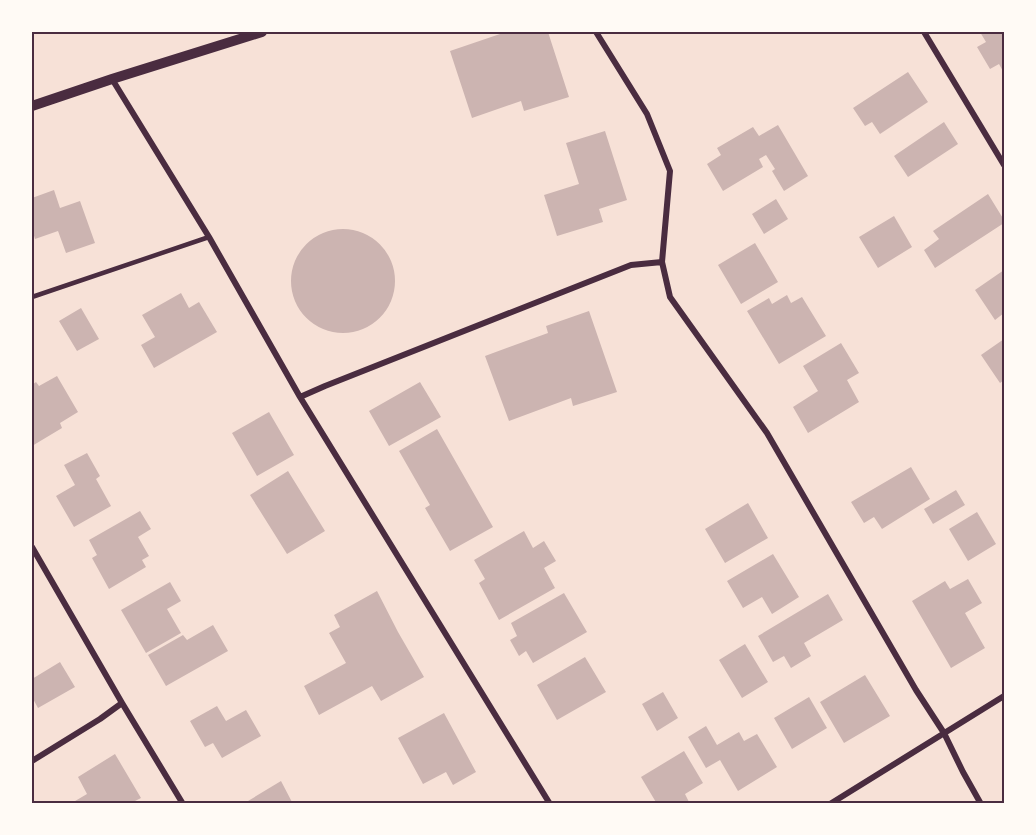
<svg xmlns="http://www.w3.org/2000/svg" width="1036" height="835" viewBox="0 0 1036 835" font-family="Manrope,sans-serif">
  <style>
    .building { fill: #ccb4b1 }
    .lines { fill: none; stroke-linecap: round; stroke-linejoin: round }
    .service { stroke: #4a2c40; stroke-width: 4.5 }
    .minor { stroke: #4a2c40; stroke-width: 6 }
    .tertiary { stroke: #4a2c40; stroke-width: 10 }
    .neatline { fill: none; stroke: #4a2c40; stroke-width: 2 }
  </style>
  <rect width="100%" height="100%" fill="#f7e1d7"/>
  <path class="building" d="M499 32H548L569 97 524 111 521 101 472 118 450 51 500 34Z
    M980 32H1004V73L999 64 990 69 977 47 986 42Z
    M908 72 928 102 880 134 872 122 865 126 853 108Z
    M944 122 958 144 908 177 894 156Z
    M778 125 808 176 784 191 772 171 775 169 766 155 759 159 763 167 723 191 707 164 721 155 717 148 753 127 759 136Z
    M605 131 627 200 599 209 603 222 557 236 544 195 579 184 566 143Z
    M54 190 60 208 80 201 95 243 66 253 58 231 35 239 32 229V198Z
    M988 194 1004 220V223L935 268 924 250 939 239 933 231Z
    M776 199 788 219 764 234 752 214Z
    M894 216 912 247 878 268 859 237Z
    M291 281a52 52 0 1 1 104 0a52 52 0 1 1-104 0Z
    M755 243 778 282 741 304 718 265Z
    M1004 270V313L995 320 975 290Z
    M181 293 189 308 199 302 217 332 154 368 141 345 155 337 142 315Z
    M787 295 791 303 802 297 826 336 779 364 747 311 769 298 772 304Z
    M81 308 99 339 77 351 59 321Z
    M589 311 617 392 573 406 571 398 509 421 485 356 548 333 546 326Z
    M1004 339V380L1000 383 981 355Z
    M841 343 859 373 847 380 859 402 808 433 793 407 818 391 803 366Z
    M57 376 78 412 60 423 62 428 32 446V385L36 382 39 386Z
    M420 382 441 417 389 446 369 411Z
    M269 412 294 455 257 476 232 433Z
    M437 429 493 527 450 551 425 508 430 505 399 451Z
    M87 453 100 476 96 479 111 506 74 527 56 496 75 485 64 465Z
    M911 467 930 499 882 529 874 517 864 523 851 502Z
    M288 471 325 531 287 554 250 495Z
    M956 490 965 505 933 524 924 509Z
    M748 503 768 538 725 563 705 529Z
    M140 511 151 529 138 537 149 556 142 560 146 567 109 589 92 558 97 555 89 540Z
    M977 512 996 544 968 561 949 529Z
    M524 531 533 548 544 541 556 561 544 568 555 588 499 620 479 583 485 579 474 560Z
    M773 554 799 597 772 614 762 597 743 608 727 581Z
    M968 579 982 603 965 613 985 648 951 668 912 601 945 581 950 589Z
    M170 582 181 601 167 609 181 633 146 653 121 610Z
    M377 591 398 632 424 677 381 701 372 686 319 715 304 686 346 663 329 633 340 627 334 615Z
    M564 593 587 632 533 663 526 651 519 656 510 640 517 636 511 623Z
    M828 594 843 620 804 643 811 656 791 668 784 656 773 662 758 636Z
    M213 625 228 651 166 686 148 655 183 635 187 640Z
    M745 644 768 682 742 698 719 660Z
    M585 657 606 692 557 720 537 685Z
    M60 662 75 687 38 708 32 697V679Z
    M865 675 890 716 844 743 820 702Z
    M663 692 678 718 657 731 642 704Z
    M809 697 827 728 792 749 774 718Z
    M217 706 226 721 246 710 261 736 222 758 213 743 205 747 190 721Z
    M444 713 476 772 453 785 446 772 423 784 398 738Z
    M706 726 717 745 739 732 744 741 757 734 777 767 738 791 720 760 706 768 688 737Z
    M684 751 703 783 685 794 690 804H657L641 777Z
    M115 754 141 798 131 803 70 804 87 794 78 777Z
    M281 781 293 804H243Z"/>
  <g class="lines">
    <path class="service" d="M32 297 209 237"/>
    <path class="minor" d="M596 32 647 114 670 171 662 262 670 297 767 433 916 690 944 733 963 772 981 804
      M924 32 1004 165
      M112 79 209 237 300 397 550 804
      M300 397 325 386 631 265 662 262
      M32 547 122 703 183 804
      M32 761 100 719 122 703
      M830 804 1004 696"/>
    <path class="tertiary" d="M32 106 112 79 262 32"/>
  </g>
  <rect width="1036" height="835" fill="none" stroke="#fffaf5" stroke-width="66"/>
  <rect x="33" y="33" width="970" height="769" class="neatline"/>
</svg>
